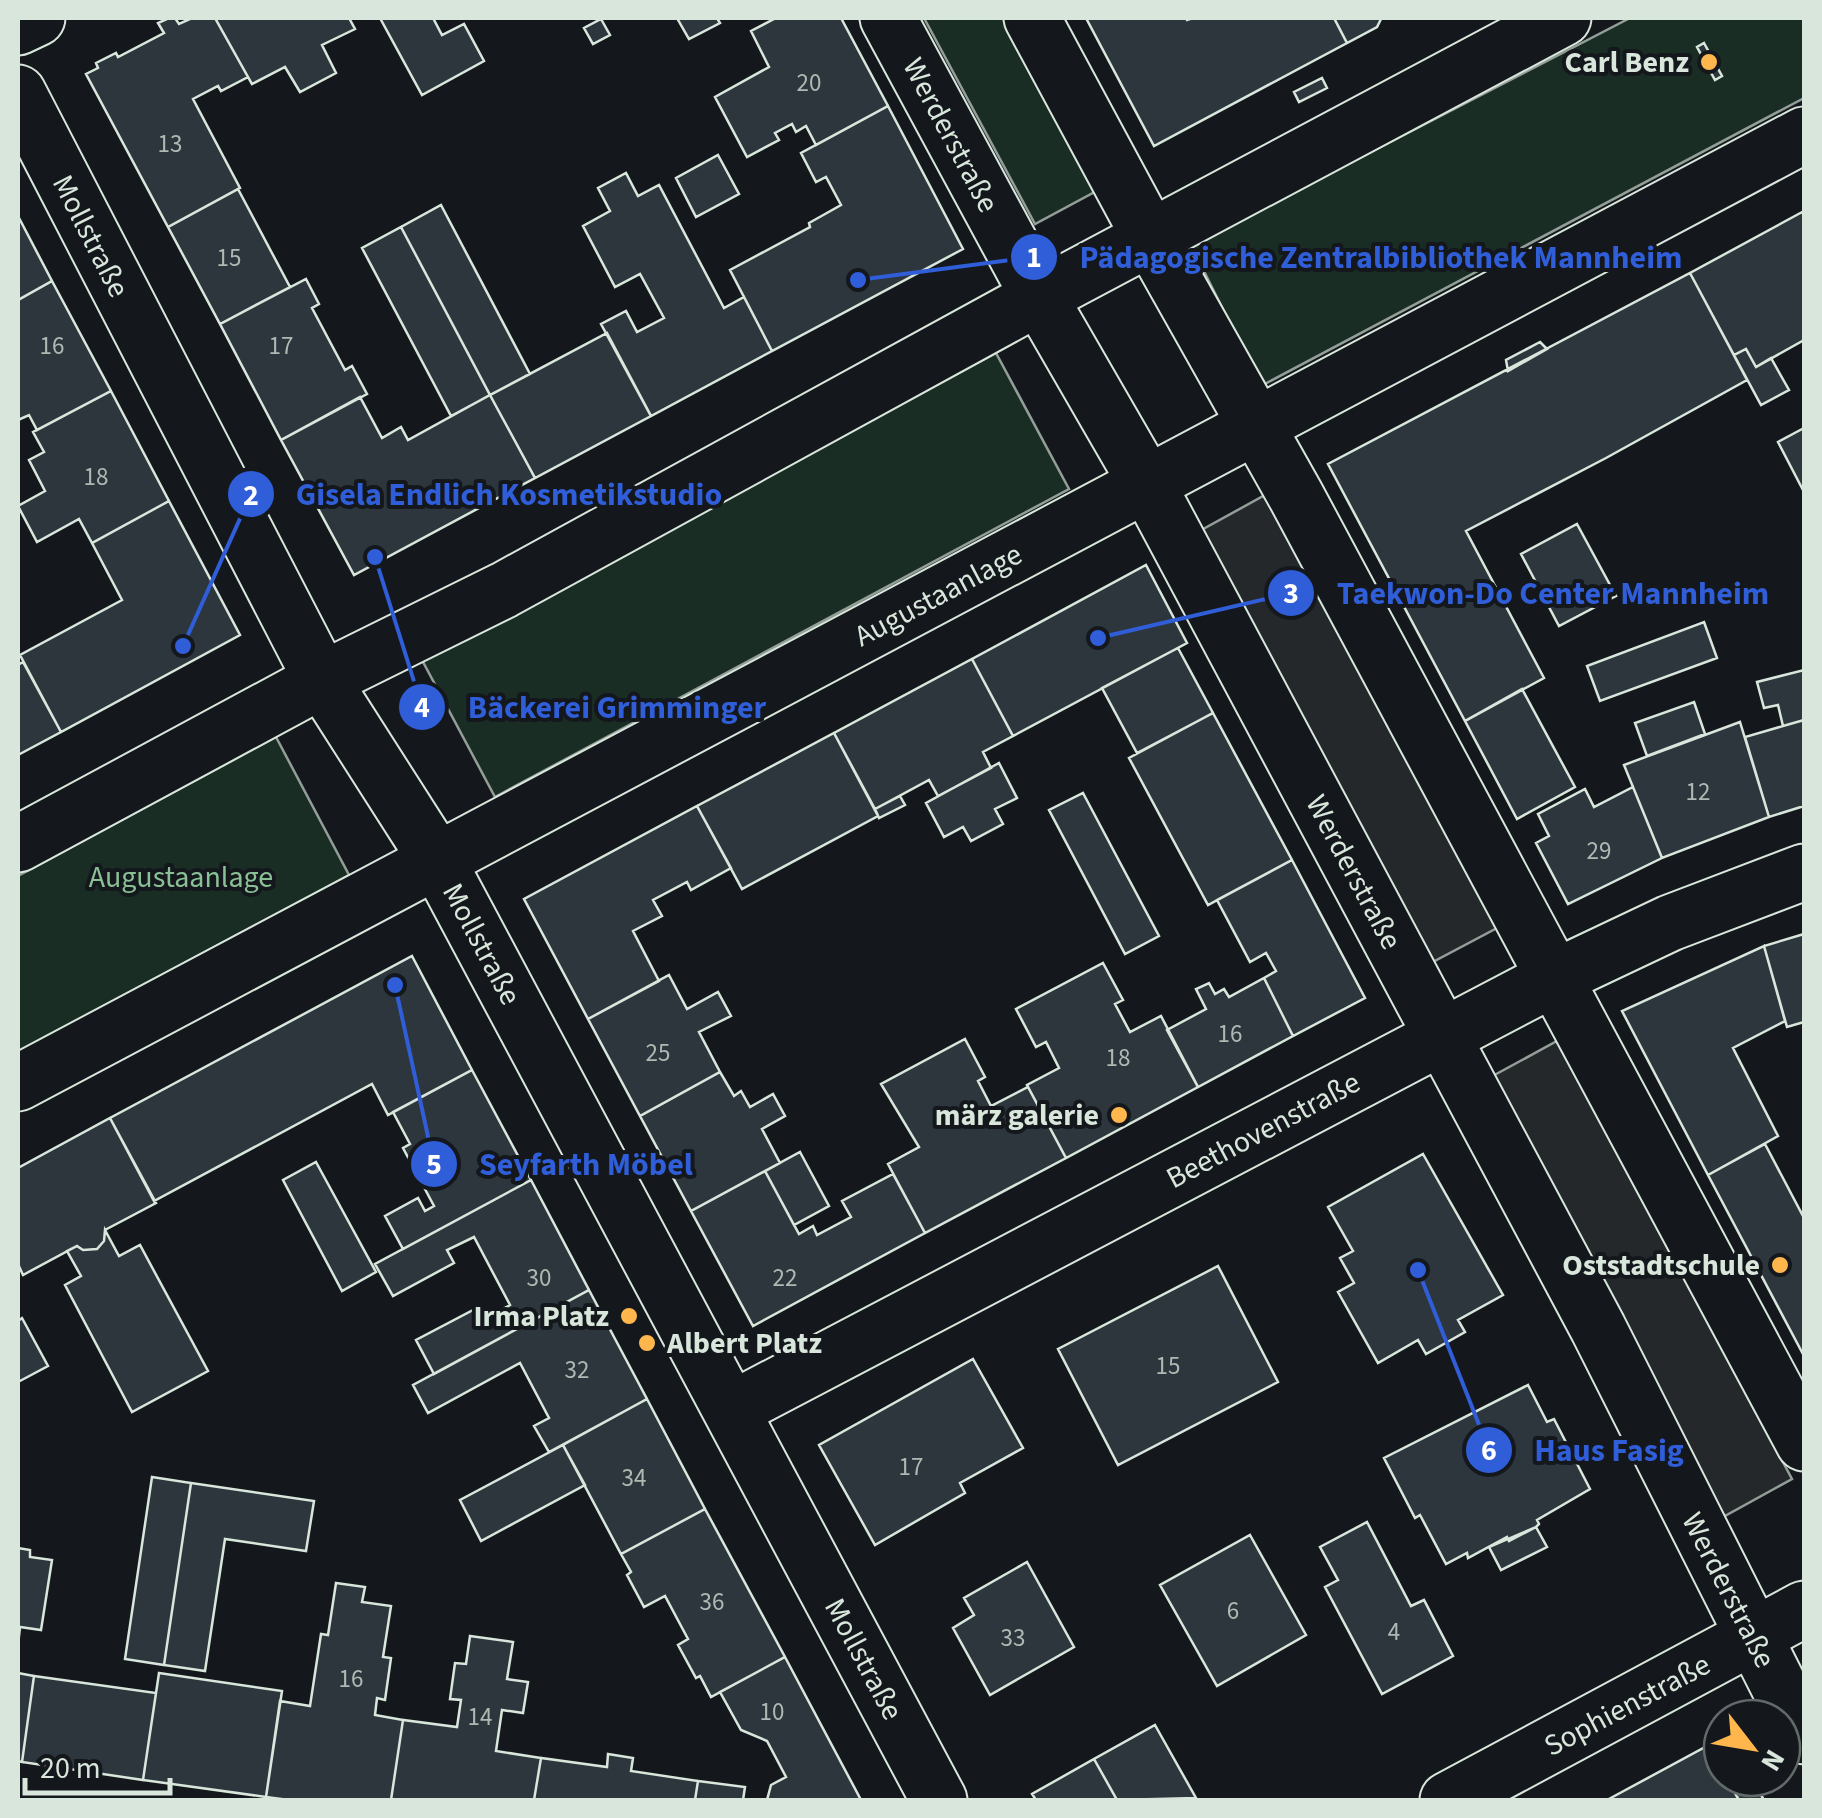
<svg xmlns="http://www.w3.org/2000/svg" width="1822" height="1818" viewBox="0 0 1822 1818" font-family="'Source Sans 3',sans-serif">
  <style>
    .green { fill: #1a2d24; stroke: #939e99; stroke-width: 2.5 }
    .parking { fill: #24282b; stroke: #939e99; stroke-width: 2.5 }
    .building { fill: #2c363c; stroke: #d8e6dc; stroke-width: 2.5 }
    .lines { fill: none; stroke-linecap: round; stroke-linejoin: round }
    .minor-casing { stroke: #d8e6dc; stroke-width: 59 }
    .major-casing { stroke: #d8e6dc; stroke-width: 59 }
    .minor { stroke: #14181c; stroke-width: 55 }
    .major { stroke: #14181c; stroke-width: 55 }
    .poi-dot { fill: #ffb74d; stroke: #14181c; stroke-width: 4 }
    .labels { text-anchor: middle; stroke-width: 8; stroke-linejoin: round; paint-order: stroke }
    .number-label { font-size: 25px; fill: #adbab4 }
    .poi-label { font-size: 30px; font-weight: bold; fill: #d8e6dc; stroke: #14181c; text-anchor: end }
    .street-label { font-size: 30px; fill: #d8e6dc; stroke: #14181c }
    .park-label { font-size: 30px; fill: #8ac095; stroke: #14181c }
    .leader { fill: none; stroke: #305dd8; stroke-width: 4 }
    .callout-dot { fill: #305dd8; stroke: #14181c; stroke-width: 4 }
    .mark-label { font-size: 30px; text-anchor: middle; font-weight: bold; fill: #fff }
    .callout-label { font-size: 32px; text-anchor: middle; font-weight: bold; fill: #305dd8; stroke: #14181c; stroke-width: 8; stroke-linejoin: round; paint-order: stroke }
  </style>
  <rect width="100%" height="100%" fill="#14181c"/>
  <path class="green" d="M924 18H1010L1102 188 1035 224Z
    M1630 18H1804V98L1261 386 1191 245Z
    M996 353 1069 489 495 797 422 660Z
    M276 737 349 875 18 1052V876Z"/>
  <path class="parking" d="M1265 495 1497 928 1427 965 1196 533Z
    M1557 1041 1792 1479 1723 1517 1489 1078Z"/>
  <path class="building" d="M169 18H175L179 24 192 18H215L248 77 221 91 218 86 193 99 240 188 168 227 86 74 98 68 96 63 116 53 118 57 164 33 158 23Z
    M215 18H349L355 29 322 45 336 73 300 92 285 67 252 84Z
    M380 18H433L442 35 464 24 484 61 422 95Z
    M677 18H717L720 23 689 39Z
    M776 18H841L888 106 816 145 806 126 796 132 792 124 775 133 779 140 747 157 715 97 769 67 751 31Z
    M1086 18H1186L1187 20 1193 18H1334L1347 43 1154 146Z
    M1334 18H1381V19L1377 27 1347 43Z
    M601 19 610 35 593 44 584 28Z
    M1704 43 1722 76 1715 80 1697 47Z
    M1322 78 1327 88 1299 102 1294 92Z
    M888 106 963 249 772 351 730 270 810 227 809 223 841 205 826 177 816 182 801 153Z
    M718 155 739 194 696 217 676 178Z
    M626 173 638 196 659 185 724 308 744 297 772 351 651 416 601 324 626 311 637 332 664 318 640 274 615 287 583 226 610 211 598 188Z
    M238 189 290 287 220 324 168 227Z
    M441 205 530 374 490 395 401 227Z
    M1804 211V340L1756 367 1746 349 1734 355 1690 273Z
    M18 216 52 281 18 300Z
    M401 227 490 395 451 416 362 248Z
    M1690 273 1747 380 1606 458 1466 531 1544 678 1465 721 1328 464Z
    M306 279 319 304 312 308 345 370 352 366 367 394 281 440 220 324Z
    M52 281 111 391 37 430 29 415 18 420V300Z
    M607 333 651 416 535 478 490 395Z
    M1540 342 1547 349 1508 371 1506 360Z
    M1746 349 1756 367 1771 358 1789 390 1761 405 1734 355Z
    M111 391 169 501 92 543 79 519 37 542 18 506 45 491 29 460 44 452 33 432Z
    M490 395 535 478 354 575 281 440 360 397 382 438 401 427 408 440Z
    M1804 428V492L1778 442Z
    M169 501 240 635 61 732 20 655 122 600 92 543Z
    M1577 524 1616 596 1559 626 1521 554Z
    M1146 565 1187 643 1013 736 972 659Z
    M1704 622 1717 658 1600 701 1587 666Z
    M1178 648 1213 713 1137 753 1102 688Z
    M972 659 1013 736 983 752 991 768 938 796 929 780 875 809 834 733Z
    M23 662 61 732 18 755V665Z
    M1804 670V720L1783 726 1778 705 1764 708 1757 682Z
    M1522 689 1575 787 1517 819 1465 721Z
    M1694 702 1705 734 1647 756 1635 723Z
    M1213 713 1292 860 1208 905 1129 758Z
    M1804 720V806L1769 817 1745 737Z
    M1740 722 1769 817 1662 858 1624 765Z
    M834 733 878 816 742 889 697 806Z
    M999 763 1017 798 995 809 1003 824 971 841 963 827 944 837 926 803Z
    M1633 787 1662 858 1568 904 1536 843 1549 836 1538 814 1585 789 1594 807Z
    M1083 793 1159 936 1125 954 1049 810Z
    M900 796 905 805 879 818 875 809Z
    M697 806 731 868 691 890 687 882 653 900 662 916 633 931 659 981 588 1019 524 899Z
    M1292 860 1365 998 1293 1036 1264 978 1276 971 1266 953 1250 962 1217 900Z
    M1804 934V1022L1787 1027 1764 946Z
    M1764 946 1785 1021 1733 1048 1778 1136 1708 1175 1622 1011Z
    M412 956 472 1070 388 1115 372 1084 154 1201 110 1118Z
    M1103 963 1123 1000 1115 1004 1130 1032 1161 1016 1198 1087 1066 1158 1027 1085 1059 1068 1046 1042 1036 1047 1016 1009Z
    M669 975 687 1009 718 992 731 1016 699 1032 720 1072 640 1116 588 1019Z
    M1264 978 1293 1036 1198 1087 1167 1030 1206 1009 1196 989 1209 983 1215 994 1224 989 1229 997Z
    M965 1039 985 1077 978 1081 991 1106 1028 1087 1066 1158 925 1233 888 1164 919 1147 881 1084Z
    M472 1070 531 1180 403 1249 385 1216 418 1198 425 1211 434 1206 403 1148 410 1144 393 1112Z
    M720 1072 734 1096 741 1091 750 1107 773 1094 785 1116 762 1129 780 1163 691 1211 640 1116Z
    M110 1118 156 1203 105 1230 104 1241 97 1249 83 1250 77 1246 23 1275 18 1264V1168Z
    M1765 1144 1804 1218V1356L1708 1175Z
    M800 1152 829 1206 794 1225 765 1171Z
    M1423 1154 1503 1295 1458 1320 1465 1332 1426 1354 1418 1340 1378 1363 1338 1292 1354 1283 1340 1258 1353 1251 1328 1207Z
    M316 1162 376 1272 342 1291 283 1180Z
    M765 1171 799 1234 813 1226 817 1235 851 1217 842 1201 893 1174 925 1233 753 1326 691 1211Z
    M531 1180 589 1290 434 1374 416 1340 477 1308 483 1320 510 1305 474 1237 447 1250 454 1263 393 1296 375 1264Z
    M105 1230 119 1256 140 1245 208 1371 132 1412 65 1285 81 1276 67 1251 77 1246 83 1250 97 1249 104 1241Z
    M1218 1266 1278 1382 1118 1465 1058 1349Z
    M589 1290 647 1399 549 1452 534 1426 549 1418 520 1363 428 1413 413 1385Z
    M22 1318 48 1366 18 1382V1321Z
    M973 1359 1023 1448 960 1483 965 1493 875 1545 819 1445Z
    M1528 1385 1547 1422 1554 1419 1590 1489 1537 1520 1539 1524 1536 1527 1509 1541 1507 1537 1468 1558 1467 1553 1446 1564 1420 1515 1415 1518 1384 1458Z
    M647 1399 705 1509 621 1554 563 1445Z
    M563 1445 585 1485 481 1541 460 1500Z
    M152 1477 191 1483 164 1665 125 1659Z
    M191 1483 314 1501 306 1551 225 1539 205 1671 164 1665Z
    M705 1509 785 1657 711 1697 700 1676 696 1678 678 1645 688 1639 665 1596 644 1607 627 1575 631 1572 621 1554Z
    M1367 1522 1411 1606 1424 1600 1453 1656 1382 1694 1325 1587 1338 1580 1320 1547Z
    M1536 1527 1547 1547 1501 1570 1489 1547Z
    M1250 1535 1306 1635 1217 1686 1160 1585Z
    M18 1548 30 1550V1557L52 1560 41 1630 20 1627 18 1645Z
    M1027 1562 1074 1647 990 1695 953 1628 974 1615 964 1598Z
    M336 1583 365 1587 362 1602 391 1606 383 1657 391 1658 385 1700 377 1698 375 1715 403 1720 391 1800H289L266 1797 280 1701 310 1706 321 1634 328 1635Z
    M470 1636 513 1642 507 1679 528 1682 523 1713 502 1710 496 1751 541 1758 534 1800H391L403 1720 457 1727 461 1700 450 1699 455 1663 466 1664Z
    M785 1657 861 1800H767L771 1785 786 1777 767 1741 741 1730 720 1692Z
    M18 1673 34 1676 22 1762 18 1761Z
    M159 1673 282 1691 266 1797 143 1780Z
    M34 1676 156 1693 143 1780 22 1762Z
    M1155 1725 1196 1798 1117 1800 1094 1759Z
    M1709 1745 1722 1769V1778H1727L1739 1800H1607Z
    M608 1754 633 1758 631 1771 698 1781 695 1800H534L541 1758 607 1767Z
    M1094 1759 1117 1800H1036L1032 1794Z
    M698 1781 745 1787 743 1800H695Z
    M1755 1785 1764 1800H1739L1736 1795Z"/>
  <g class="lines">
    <defs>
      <path id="minor" d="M888 18 1039 297 1147 484 1598 1328 1804 1736
        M1032 18 1150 237 1296 496 1804 1443
        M18 27 37 18
        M18 93 322 680 437 860 939 1800
        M731 1410 1556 977 1670 923 1804 872
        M1448 1800 1804 1609"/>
      <path id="major" d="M18 844 322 680 504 590 1039 297 1563 18
        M18 1083 1804 135"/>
    </defs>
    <use href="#minor" class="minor-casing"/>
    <use href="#major" class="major-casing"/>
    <use href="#minor" class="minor"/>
    <use href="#major" class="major"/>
  </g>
  <g class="poi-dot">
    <circle cx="1709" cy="62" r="10"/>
    <circle cx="1119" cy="1115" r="10"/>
    <circle cx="1780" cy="1265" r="10"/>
    <circle cx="629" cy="1316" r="10"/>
    <circle cx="647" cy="1343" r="10"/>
  </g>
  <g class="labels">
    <g class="number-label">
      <text x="809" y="91">20</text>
      <text x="170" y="152">13</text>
      <text x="229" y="266">15</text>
      <text x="52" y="354">16</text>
      <text x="281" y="354">17</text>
      <text x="96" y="485">18</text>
      <text x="1698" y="800">12</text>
      <text x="1599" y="859">29</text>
      <text x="1230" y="1042">16</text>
      <text x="658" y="1061">25</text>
      <text x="1118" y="1066">18</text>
      <text x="539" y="1286">30</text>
      <text x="785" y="1286">22</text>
      <text x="1168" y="1374">15</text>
      <text x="577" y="1378">32</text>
      <text x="911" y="1475">17</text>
      <text x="634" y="1486">34</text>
      <text x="712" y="1610">36</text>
      <text x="1233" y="1619">6</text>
      <text x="1394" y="1640">4</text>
      <text x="1013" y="1646">33</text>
      <text x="351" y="1687">16</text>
      <text x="772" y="1720">10</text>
      <text x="480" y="1725">14</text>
    </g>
    <g class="poi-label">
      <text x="1689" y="72">Carl Benz</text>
      <text x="1099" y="1125">märz galerie</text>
      <text x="1760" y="1275">Oststadtschule</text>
      <text x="609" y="1326">Irma Platz</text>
      <text x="667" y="1353" text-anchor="start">Albert Platz</text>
    </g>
    <g class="street-label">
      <text transform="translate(951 135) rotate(62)" y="10">Werderstraße</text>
      <text transform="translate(91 236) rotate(63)" y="10">Mollstraße</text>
      <text transform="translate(938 595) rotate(-28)" y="10">Augustaanlage</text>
      <text transform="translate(1354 872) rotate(62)" y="10">Werderstraße</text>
      <text transform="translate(482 944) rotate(62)" y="10">Mollstraße</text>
      <text transform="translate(1263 1130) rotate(-28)" y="10">Beethovenstraße</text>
      <text transform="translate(1729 1590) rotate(63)" y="10">Werderstraße</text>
      <text transform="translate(864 1659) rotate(62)" y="10">Mollstraße</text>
      <text transform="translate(1627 1705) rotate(-28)" y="10">Sophienstraße</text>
    </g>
    <g class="park-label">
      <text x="181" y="887">Augustaanlage</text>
    </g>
  </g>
  <path class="leader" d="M858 280L1034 257M183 646L251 494M1098 638L1291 593M375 557L422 707M395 985L434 1164M1418 1270L1489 1450"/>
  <g class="callout-dot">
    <circle cx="858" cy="280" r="10"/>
    <circle cx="183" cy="646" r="10"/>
    <circle cx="1098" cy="638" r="10"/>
    <circle cx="375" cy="557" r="10"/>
    <circle cx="395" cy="985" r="10"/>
    <circle cx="1418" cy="1270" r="10"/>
    <circle cx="1034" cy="257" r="25"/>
    <circle cx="251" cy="494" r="25"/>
    <circle cx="1291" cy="593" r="25"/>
    <circle cx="422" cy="707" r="25"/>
    <circle cx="434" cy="1164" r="25"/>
    <circle cx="1489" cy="1450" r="25"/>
  </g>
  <g class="mark-label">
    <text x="1034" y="267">1</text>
    <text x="251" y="505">2</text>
    <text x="1291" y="603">3</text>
    <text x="422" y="717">4</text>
    <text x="434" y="1174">5</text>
    <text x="1489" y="1460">6</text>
  </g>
  <g class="callout-label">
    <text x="1381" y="268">Pädagogische Zentralbibliothek Mannheim</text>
    <text x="509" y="505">Gisela Endlich Kosmetikstudio</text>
    <text x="1553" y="604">Taekwon-Do Center Mannheim</text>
    <text x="617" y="718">Bäckerei Grimminger</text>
    <text x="586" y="1175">Seyfarth Möbel</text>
    <text x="1609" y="1461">Haus Fasig</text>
  </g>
  <rect width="1822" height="1818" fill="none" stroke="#d8e6dc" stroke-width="40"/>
  <g transform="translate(1752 1748) rotate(121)"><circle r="48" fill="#14181c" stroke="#626a69" stroke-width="2.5"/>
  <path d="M0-8L18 38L0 25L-18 38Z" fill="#ffb74d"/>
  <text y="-15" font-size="28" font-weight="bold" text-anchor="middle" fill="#d8e6dc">N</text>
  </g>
  <path d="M25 1778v15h145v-15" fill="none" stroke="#d8e6dc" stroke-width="5"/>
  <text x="40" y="1778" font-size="30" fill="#d8e6dc" stroke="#14181c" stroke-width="8" paint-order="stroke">20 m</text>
</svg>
